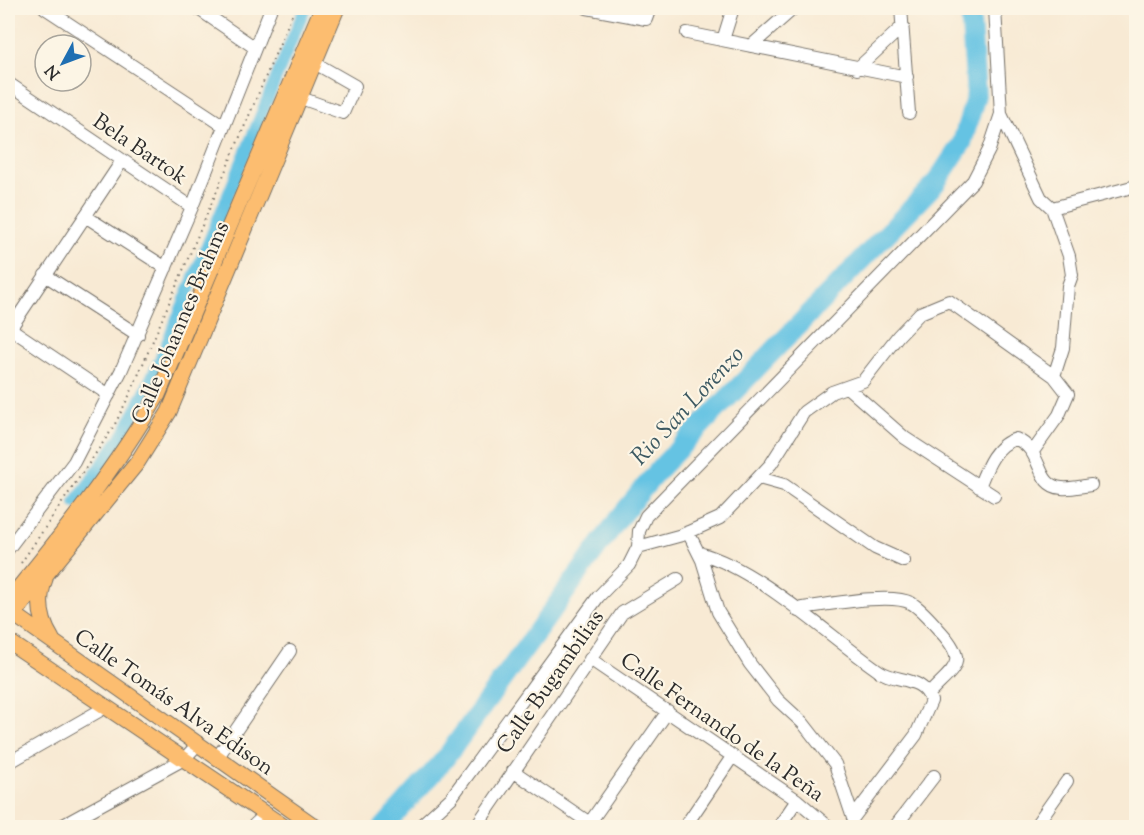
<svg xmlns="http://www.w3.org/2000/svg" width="1144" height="835" viewBox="0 0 1144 835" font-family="'Sorts Mill Goudy',serif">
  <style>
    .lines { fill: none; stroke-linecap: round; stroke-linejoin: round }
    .canal { stroke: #65c3e3; stroke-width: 12 }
    .river { stroke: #65c3e3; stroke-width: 20 }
    .minor-casing { stroke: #736e66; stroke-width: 14 }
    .major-casing { stroke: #736e66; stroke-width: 17 }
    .path { stroke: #736e66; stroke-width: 2; stroke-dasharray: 1.5 4.5; stroke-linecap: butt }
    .minor { stroke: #fff; stroke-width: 12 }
    .major { stroke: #fcbd6f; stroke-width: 15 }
    .labels { text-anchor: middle; stroke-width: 4.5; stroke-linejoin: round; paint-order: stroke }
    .street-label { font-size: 22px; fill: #2b2b2b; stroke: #fcf5e5 }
    .water-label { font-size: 24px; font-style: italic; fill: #3c5962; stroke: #fcf5e5 }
  </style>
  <rect width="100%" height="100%" fill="#fcf5e5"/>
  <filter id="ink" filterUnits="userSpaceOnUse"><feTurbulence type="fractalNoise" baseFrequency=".0167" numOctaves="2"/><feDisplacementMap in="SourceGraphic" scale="12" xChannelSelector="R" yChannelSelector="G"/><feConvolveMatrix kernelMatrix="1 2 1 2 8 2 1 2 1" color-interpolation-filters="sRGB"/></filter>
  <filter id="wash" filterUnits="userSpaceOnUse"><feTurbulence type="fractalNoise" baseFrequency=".008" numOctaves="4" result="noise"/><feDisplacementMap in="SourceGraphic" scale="24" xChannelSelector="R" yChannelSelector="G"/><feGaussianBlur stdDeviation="1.35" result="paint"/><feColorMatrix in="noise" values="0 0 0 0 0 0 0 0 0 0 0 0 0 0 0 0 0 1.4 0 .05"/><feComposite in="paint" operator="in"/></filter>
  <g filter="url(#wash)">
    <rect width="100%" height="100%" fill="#f8ead4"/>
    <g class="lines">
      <path class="canal" d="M75 503 126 430 160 360 305 8"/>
      <path class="river" d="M383 828 444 760 619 518 661 467 935 184 962 143 976 95 970 8"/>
    </g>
  </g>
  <g filter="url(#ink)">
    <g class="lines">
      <defs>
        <path id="minor" d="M45 8 224 126
          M197 8 254 47
          M587 8 646 19 650 8
          M901 8 909 113
          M687 33 907 77
          M723 40 733 8
          M751 46 794 8
          M857 69 903 26
          M8 83 192 207
          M298 97 343 113 355 86 313 62
          M1001 114 1041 198 1052 208 1136 186
          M1052 208 1069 256 1072 275 1068 286 1063 348 1054 376
          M85 216 166 268
          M45 275 138 335
          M8 327 109 395
          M8 332 122 161
          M848 388 905 438 994 496
          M759 478 784 485 875 548 904 561
          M979 487C986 469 995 444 1016 439 1045 451 1034 486 1062 488 1071 489 1082 486 1091 485
          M688 532 702 560 718 612 750 664 778 700 803 723 835 764 853 818
          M638 547 682 535 720 518 771 464 804 412 832 392 863 381 898 336 920 313 949 301 1054 376 1068 394 1059 415 1034 450
          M8 549 74 462 121 371 192 207 271 8
          M699 553C759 569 827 635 879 671 896 683 923 675 931 701L916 735 853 818
          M798 611 802 608C826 605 891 592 911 603 922 609 933 623 941 632 970 664 953 668 929 694
          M590 659 797 800 830 828
          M217 758 290 651
          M8 763 106 707
          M513 771 597 828
          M58 828 184 759 197 745
          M251 828 266 814
          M418 828 451 798 598 597 629 565 638 547 639 531 646 516 973 181 989 150 1001 114 995 8
          M475 828 622 613 678 579
          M586 828 668 711
          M684 828 732 757
          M778 828 797 800
          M894 828 934 776
          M1034 828 1067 781
          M1136 828V827"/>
        <path id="major" d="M45 579C37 600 40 620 52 639
          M8 601C62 535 115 469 158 395L322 8
          M8 610 317 828
          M8 621 137 463 169 412 337 8
          M8 641 286 828"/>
      </defs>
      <use href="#minor" class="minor-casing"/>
      <use href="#major" class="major-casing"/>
      <path class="path" d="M21 563 113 428 131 392 295 8"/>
      <use href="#minor" class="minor"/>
      <use href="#major" class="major"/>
    </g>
  </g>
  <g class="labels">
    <g class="street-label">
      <text transform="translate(141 148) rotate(34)" y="8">Bela Bartok</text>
      <text transform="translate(179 322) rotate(-67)" y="8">Calle Johannes Brahms</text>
      <text transform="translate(549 681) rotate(-55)" y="8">Calle Bugambilias</text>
      <text transform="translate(175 701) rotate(35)" y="8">Calle Tomás Alva Edison</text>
      <text transform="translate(723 726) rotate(35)" y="8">Calle Fernando de la Peña</text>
    </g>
    <g class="water-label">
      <text transform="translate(687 405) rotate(-47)" y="8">Rio San Lorenzo</text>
    </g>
  </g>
  <rect width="1144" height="835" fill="none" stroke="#fcf5e5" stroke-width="30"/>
  <g transform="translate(63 63) rotate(229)"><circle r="28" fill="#fcf5e5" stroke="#a8a49b" stroke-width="1.5"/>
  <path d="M0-4.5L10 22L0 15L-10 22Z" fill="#1f6fb2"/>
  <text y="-9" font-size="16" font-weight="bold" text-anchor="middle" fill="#2b2b2b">N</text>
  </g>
</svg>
